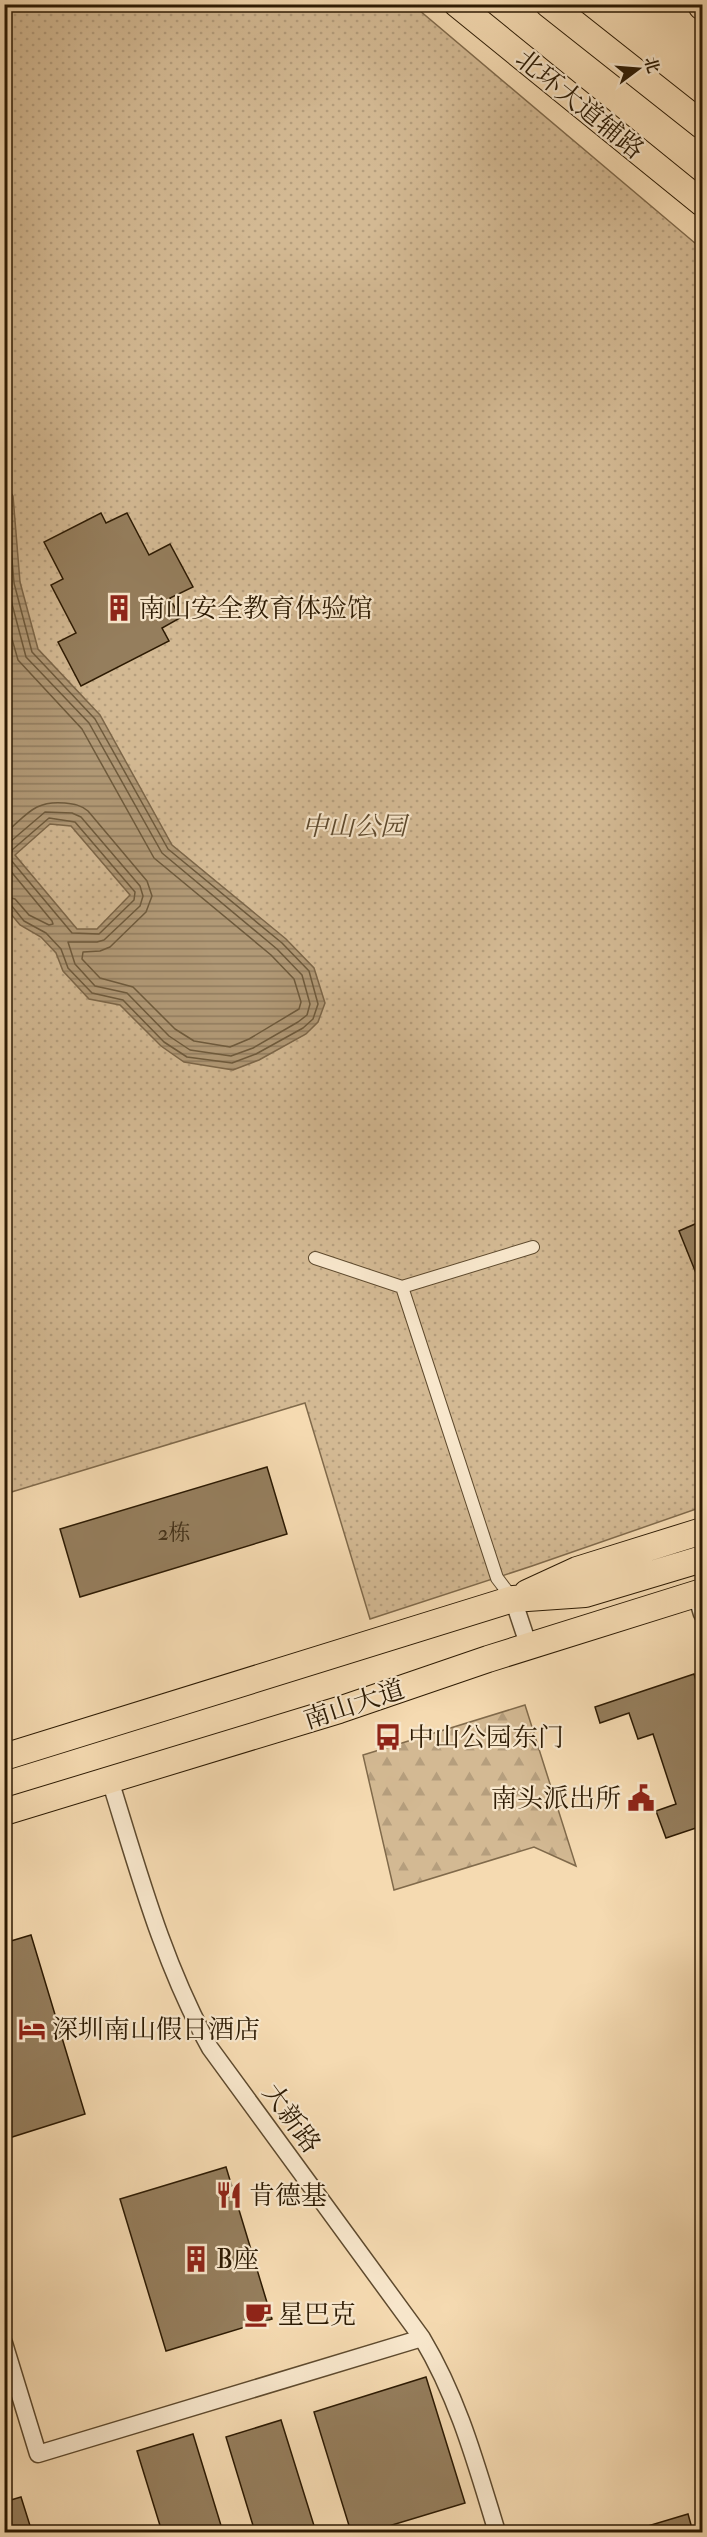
<svg xmlns="http://www.w3.org/2000/svg" width="707" height="2537" viewBox="0 0 707 2537" font-family="'IM FELL Double Pica','Noto Serif SC',serif">
  <style>
    .forest { fill: url(#forest-firs); stroke: #806a4b; stroke-width: 1.5 }
    .park { fill: url(#park-dots); stroke: #806a4b; stroke-width: 1.5 }
    .water { fill: url(#water-rules); stroke: #7c6648; stroke-width: 1.5; fill-rule: evenodd }
    .lines { fill: none; stroke-linecap: round; stroke-linejoin: round }
    .shore { stroke: #6e5a3c; stroke-width: 1.5 }
    .building { fill: #957e5d; stroke: #2c1a03; stroke-width: 1.5 }
    .pedestrian-casing { stroke: #5e4a2e; stroke-width: 14 }
    .minor-casing { stroke: #5e4a2e; stroke-width: 19 }
    .primary-casing { stroke: #2c1a03; stroke-width: 28 }
    .trunk-casing { stroke: #2c1a03; stroke-width: 29 }
    .pedestrian { stroke: #f8e7cc; stroke-width: 12 }
    .minor { stroke: #f8e7cc; stroke-width: 16 }
    .primary { stroke: #f5dab1; stroke-width: 26 }
    .trunk { stroke: #f5dab1; stroke-width: 27 }
    .labels { text-anchor: middle; stroke-width: 4.5; stroke-linejoin: round; paint-order: stroke }
    .number-label { font-size: 22px; fill: #46331a }
    .street-label { font-size: 26px; fill: #2c1a03; stroke: #f8e7cc }
    .poi-label { font-size: 26px; fill: #2c1a03; stroke: #f8e7cc; text-anchor: start }
    .park-label { font-size: 26px; font-style: italic; fill: #5e4a2e; stroke: #f8e7cc }
  </style>
  <defs>
    <pattern id="forest-firs" width="22" height="20" patternUnits="userSpaceOnUse" patternTransform="scale(1.5)"><rect width="22" height="20" fill="#d3b993"/><path d="M5 1l3.5 6h-7zM16 11l3.5 6h-7z" fill="#b59e7d"/></pattern>
    <pattern id="park-dots" width="8" height="8" patternUnits="userSpaceOnUse" patternTransform="scale(1.5)"><rect width="8" height="8" fill="#d3b993"/><path d="M2 2h.1M6 6h.1" fill="none" stroke="#b59e7d" stroke-width="1.8" stroke-linecap="round"/></pattern>
    <pattern id="water-rules" width="6" height="5" patternUnits="userSpaceOnUse" patternTransform="scale(1.5)"><rect width="6" height="5" fill="#b19976"/><path d="M0 2.5h6" fill="none" stroke="#907c5f"/></pattern>
  </defs>
  <rect width="100%" height="100%" fill="#f5dab1"/>
  <filter id="stains"><feTurbulence type="fractalNoise" baseFrequency=".00333" numOctaves="4"/><feColorMatrix values="0 0 0 0 .2 0 0 0 0 .09 0 0 0 0 .02 0 0 0 .5 -.17"/></filter>
  <radialGradient id="worn" r=".72"><stop offset=".6" stop-color="#630" stop-opacity="0"/><stop offset="1" stop-color="#630" stop-opacity=".3"/></radialGradient>
  <path class="forest" d="M525 1705 576 1866 534 1847 394 1890 363 1755Z"/>
  <path class="park" d="M5 5H413L702 249V1507L532 1566 370 1619 305 1403 5 1494Z"/>
  <path class="water" d="M4 483 13 496 20 582 38 649 100 715 172 845 286 939 314 968 325 1003 318 1022 306 1034 259 1060 233 1070 184 1062 161 1046 120 1005 89 999 63 971 56 953 41 937 20 925 5 907ZM50 824 71 826 130 895 97 929H77L15 855Z"/>
  <g class="lines">
    <path class="shore" d="M4 494 7 499 14 583 32 652 95 719 168 849 282 943 309 971 318 1004 313 1019 303 1028 256 1054 232 1063 187 1057 164 1042 123 1000 92 993 68 968 61 949 46 933 24 921 11 905 4 903
      M4 556 7 585 26 657 89 723 162 853 277 949 302 975 310 1004 307 1015 298 1022 253 1048 231 1056 190 1050 169 1036 127 993 95 986 75 964 68 942H97L104 940 140 906 143 896 140 886 81 817 72 813 45 812 4 847
      M4 611 18 660 82 729 154 858 271 955 294 979 301 1002 299 1009 249 1039 230 1047 194 1041 175 1029 133 987 100 978 82 959 83 952 100 951 110 947 146 912 152 896 147 881 88 811C81 805 74 804 65 803 34 800 27 815 4 834
      M49 818 75 822 135 892 134 900 99 934 72 933 10 859 12 850Z
      M4 863 52 921 53 924 49 925 29 915 15 899 4 896"/>
  </g>
  <path class="building" d="M101 513 106 523 127 513 149 555 170 544 193 587 170 598 180 618 162 628 169 641 81 686 58 642 76 633 51 585 63 579 44 542Z
    M702 1221V1288L679 1231Z
    M267 1467 287 1534 80 1597 60 1529Z
    M694 1674 702 1700V1826L666 1838 656 1811 676 1804 653 1734 638 1739 629 1713 600 1723 595 1707Z
    M31 1935 85 2114 9 2138 4 2123V1943Z
    M226 2167 272 2319 166 2351 120 2199Z
    M426 2377 465 2503 369 2532H351L314 2412Z
    M281 2420 316 2532H255L226 2437Z
    M193 2434 223 2532H162L137 2451Z
    M21 2497 32 2532H4V2502Z
    M688 2514 693 2532H641V2528Z"/>
  <g class="lines">
    <defs>
      <path id="pedestrian" d="M315 1258 402 1287 533 1247
        M402 1287 497 1578 513 1599"/>
      <path id="minor" d="M696 1594 702 1614
        M513 1599 529 1647
        M110 1780C139 1873 163 1963 210 2048L422 2338C459 2400 476 2464 497 2532
        M4 2343 38 2454 422 2338"/>
      <path id="primary" d="M457 4 702 203
        M527 1593 577 1570 702 1531
        M4 1757 513 1599 585 1594 702 1559
        M4 1812 339 1710 488 1659 702 1592"/>
      <path id="trunk" d="M549 4 702 125
        M701 4 702 6"/>
    </defs>
    <use href="#pedestrian" class="pedestrian-casing"/>
    <use href="#minor" class="minor-casing"/>
    <use href="#primary" class="primary-casing"/>
    <use href="#trunk" class="trunk-casing"/>
    <use href="#pedestrian" class="pedestrian"/>
    <use href="#minor" class="minor"/>
    <use href="#primary" class="primary"/>
    <use href="#trunk" class="trunk"/>
  </g>
  <defs>
    <symbol id="building-bare" viewBox="-9 -9 18 18"><path d="M-4-6H4V6H1V3H-1V6H-4ZM-2.5-4.3h1.7v1.8h-1.7ZM.8-4.3h1.7v1.8H.8ZM-2.5-1h1.7V.8h-1.7ZM.8-1h1.7V.8H.8Z" fill="#8f2418" stroke="#f8e7cc" stroke-width="2.5" paint-order="stroke"/></symbol>
    <symbol id="bus-bare" viewBox="-9 -9 18 18"><path d="M-5-6H5V4H4V6H2V4H-2V6H-4V4H-5ZM-3.5-4V0h7V-4ZM-3.5 1.2v1.5H-2V1.2ZM2 1.2v1.5H3.5V1.2Z" fill="#8f2418" stroke="#f8e7cc" stroke-width="2.5" paint-order="stroke"/></symbol>
    <symbol id="civic-bare" viewBox="-9 -9 18 18"><path d="M-.6-6.5H3V-4.5H.6V-3L4-1V1h2V6H-6V1h2V-1L-.6-3ZM-1.2 2.5V6h2.4V2.5Z" fill="#8f2418" stroke="#f8e7cc" stroke-width="2.5" paint-order="stroke"/></symbol>
    <symbol id="hotel-bare" viewBox="-9 -9 18 18"><path d="M-6-4.5h1.5V1H6V5H4.5V3h-9V5H-6ZM-4 0a1.8 1.8 0 1 1 3.6 0ZM.5 0V-2.5h3Q6-2.5 6 0Z" fill="#8f2418" stroke="#f8e7cc" stroke-width="2.5" paint-order="stroke"/></symbol>
    <symbol id="restaurant-bare" viewBox="-9 -9 18 18"><path d="M-5-6h1v4h1v-4h1v4h1v-4h1v5L-1.5 .5V6h-2V.5L-5-1ZM5-6V6H3V1.5H1.5Q1.5-4 5-6Z" fill="#8f2418" stroke="#f8e7cc" stroke-width="2.5" paint-order="stroke"/></symbol>
    <symbol id="cafe-bare" viewBox="-9 -9 18 18"><path d="M-5.5-4.5H6V0H3Q3 3.5 0 3.5H-2.5Q-5.5 3.5-5.5 0ZM3-3.2v2h1.7v-2ZM-6 4.5H4V6H-6Z" fill="#8f2418" stroke="#f8e7cc" stroke-width="2.5" paint-order="stroke"/></symbol>
  </defs>
  <g fill-rule="evenodd">
    <use href="#building-bare" x="100" y="589" width="38" height="38"/>
    <use href="#bus-bare" x="369" y="1718" width="38" height="38"/>
    <use href="#civic-bare" x="622" y="1779" width="38" height="38"/>
    <use href="#hotel-bare" x="13" y="2010" width="38" height="38"/>
    <use href="#restaurant-bare" x="210" y="2176" width="38" height="38"/>
    <use href="#building-bare" x="177" y="2240" width="38" height="38"/>
    <use href="#cafe-bare" x="239" y="2295" width="38" height="38"/>
  </g>
  <g class="labels">
    <g class="number-label">
      <text x="174" y="1540">2栋</text>
    </g>
    <g class="street-label">
      <text transform="translate(580 104) rotate(39)" y="9">北环大道辅路</text>
      <text transform="translate(354 1704) rotate(-18)" y="9">南山大道</text>
      <text transform="translate(292 2118) rotate(54)" y="9">大新路</text>
    </g>
    <g class="poi-label">
      <text x="139" y="617">南山安全教育体验馆</text>
      <text x="408" y="1746">中山公园东门</text>
      <text x="621" y="1807" text-anchor="end">南头派出所</text>
      <text x="52" y="2038">深圳南山假日酒店</text>
      <text x="249" y="2204">肯德基</text>
      <text x="216" y="2268">B座</text>
      <text x="278" y="2323">星巴克</text>
    </g>
    <g class="park-label">
      <text x="354" y="835">中山公园</text>
    </g>
  </g>
  <rect width="707" height="2537" fill="none" stroke="#f5dab1" stroke-width="24"/>
  <rect x="6" y="6" width="695" height="2525" fill="none" stroke="#2c1a03" stroke-width="3"/>
  <rect x="12" y="12" width="683" height="2513" fill="none" stroke="#2c1a03" stroke-width="1.5"/>
  <g transform="translate(638 69) rotate(74)" stroke="#f8e7cc" stroke-width="4.5" paint-order="stroke">
  <path d="M0-4.5L10 22L0 15L-10 22Z" fill="#2c1a03"/>
  <text y="-9" font-size="16" font-weight="bold" text-anchor="middle" fill="#2c1a03">北</text>
  </g>
  <rect width="100%" height="100%" filter="url(#stains)"/>
  <rect width="100%" height="100%" fill="url(#worn)"/>
</svg>
